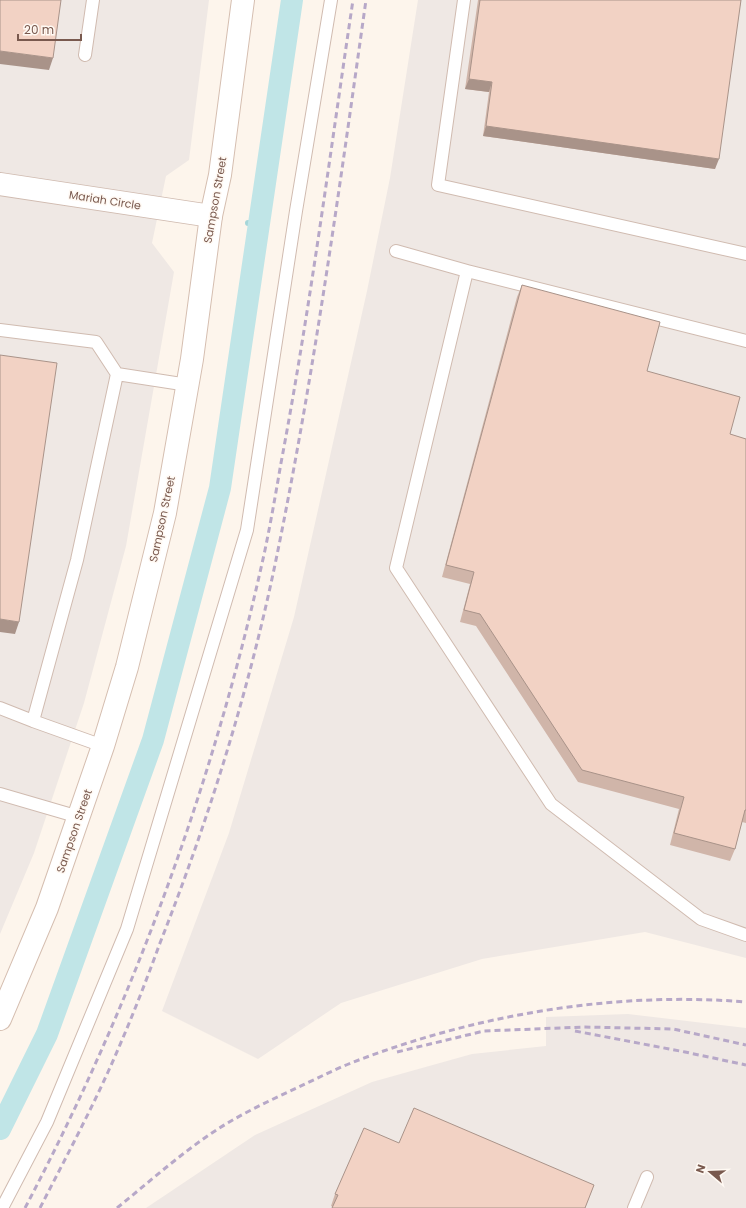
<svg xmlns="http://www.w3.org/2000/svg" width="746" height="1208" viewBox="0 0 746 1208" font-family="Poppins,sans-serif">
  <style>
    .industrial { fill: #efe8e4 }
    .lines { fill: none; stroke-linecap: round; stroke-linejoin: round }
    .stream { stroke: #a6d6d9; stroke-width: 6 }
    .canal { stroke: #c0e5e7; stroke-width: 22 }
    .lane-casing { stroke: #d0bbb0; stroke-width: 14 }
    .street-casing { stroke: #d0bbb0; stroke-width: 24 }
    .secondary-casing { stroke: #d5beb0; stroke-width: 24 }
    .lane { stroke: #fff; stroke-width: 12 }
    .street { stroke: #fff; stroke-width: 22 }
    .secondary { stroke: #fff; stroke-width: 22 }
    .rail { stroke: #b7a8c8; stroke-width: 3; stroke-dasharray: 6 4; stroke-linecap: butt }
    .wall { fill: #d0b5a9 }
    .shaded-wall { fill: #a99389 }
    .building { fill: #f2d2c4; stroke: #a99389 }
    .labels { text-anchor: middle; stroke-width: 3; stroke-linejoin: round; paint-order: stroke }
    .street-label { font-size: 11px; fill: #79594e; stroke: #fff9f3 }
  </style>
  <rect width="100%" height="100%" fill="#fdf5ec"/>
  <path class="industrial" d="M0 0H209L189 160 166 176 152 243 174 272 126 546 84 703 34 853 0 934Z
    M418 0H746V958L645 932 482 959 341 1003 258 1059 162 1011 229 833 294 617 367 291 390 178Z
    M628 1014 746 1028V1208H146L255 1135 372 1082 472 1054 546 1046V1017Z"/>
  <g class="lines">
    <path class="stream" d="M248 223H259
      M124 801 131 802"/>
    <path class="canal" d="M0 1129 47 1034 153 740 220 488 292 0"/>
    <defs>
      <path id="lane" d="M464 0 438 185 746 254
        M85 55 93 0
        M396 251 467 271
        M0 330 96 342 117 374
        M746 341 467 271 396 568 551 804 701 919 746 935
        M0 708 33 721
        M103 746 33 721 77 560 117 374 188 385
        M0 794 79 817
        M2 1208 47 1122 127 929 247 530 296 211 331 0
        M634 1208 647 1177"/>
      <path id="street" d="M0 184 211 216"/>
      <path id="secondary" d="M0 1019 47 908 103 746 127 667 165 513 192 359 211 216 220 175 243 0"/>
    </defs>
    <use href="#lane" class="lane-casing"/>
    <use href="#street" class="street-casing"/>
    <use href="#secondary" class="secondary-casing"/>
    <use href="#lane" class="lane"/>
    <use href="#street" class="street"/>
    <use href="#secondary" class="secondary"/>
    <path class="rail" d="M575 1031 685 1052 746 1065
      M397 1052 484 1031 584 1027 673 1029 746 1045
      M25 1208C134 1001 215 779 265 550 271 521 276 492 281 463 310 309 330 154 353 0
      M40 1208C63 1163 87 1118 108 1072 127 1030 144 987 160 943 210 816 251 684 278 550 315 368 340 184 366 0
      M117 1208C154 1178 190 1145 231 1121 255 1107 282 1095 307 1083 322 1076 336 1069 351 1063 474 1015 614 991 746 1002"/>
  </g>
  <path class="wall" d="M478 0H741L715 169 483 136 489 92 465 89Z
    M522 285 647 371 730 434 746 439V823L742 822 735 849 730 861 670 845 679 809 578 782 476 626 460 622 470 584 442 577 517 297Z
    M399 1143 594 1185 585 1208H332L333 1207 331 1206 335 1194Z"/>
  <path class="shaded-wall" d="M0 51 53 58 49 70 0 64Z
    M469 79 492 82 489 92 465 89Z
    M486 126 719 159 715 169 483 136Z
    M0 619 19 622 15 634 0 632Z"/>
  <path class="building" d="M0 0H61L53 58 0 51Z
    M480 0H741L719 159 486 126 492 82 469 79Z
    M522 285 660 322 647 371 740 397 730 434 746 439V810H745L735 849 674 833 684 797 582 770 480 614 464 610 474 572 446 565Z
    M0 355 57 363 19 622 0 619Z
    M414 1108 594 1185 585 1208H332L338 1195 335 1194 364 1128 399 1143Z"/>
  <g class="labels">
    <g class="street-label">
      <text transform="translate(105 200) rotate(9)" y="4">Mariah Circle</text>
      <text transform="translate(215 200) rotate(-80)" y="4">Sampson Street</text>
      <text transform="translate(162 519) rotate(-78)" y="4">Sampson Street</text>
      <text transform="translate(74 831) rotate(-71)" y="4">Sampson Street</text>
    </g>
  </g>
  <g transform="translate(710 1172) rotate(289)" stroke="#fff9f3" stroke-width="3" paint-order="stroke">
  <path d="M0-3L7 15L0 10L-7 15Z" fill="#79594e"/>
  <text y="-6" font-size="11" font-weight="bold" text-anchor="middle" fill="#79594e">N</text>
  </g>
  <path d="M18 34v6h63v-6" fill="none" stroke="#79594e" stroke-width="2"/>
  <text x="24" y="34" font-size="12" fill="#79594e" stroke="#fff9f3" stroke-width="3" paint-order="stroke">20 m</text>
</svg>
